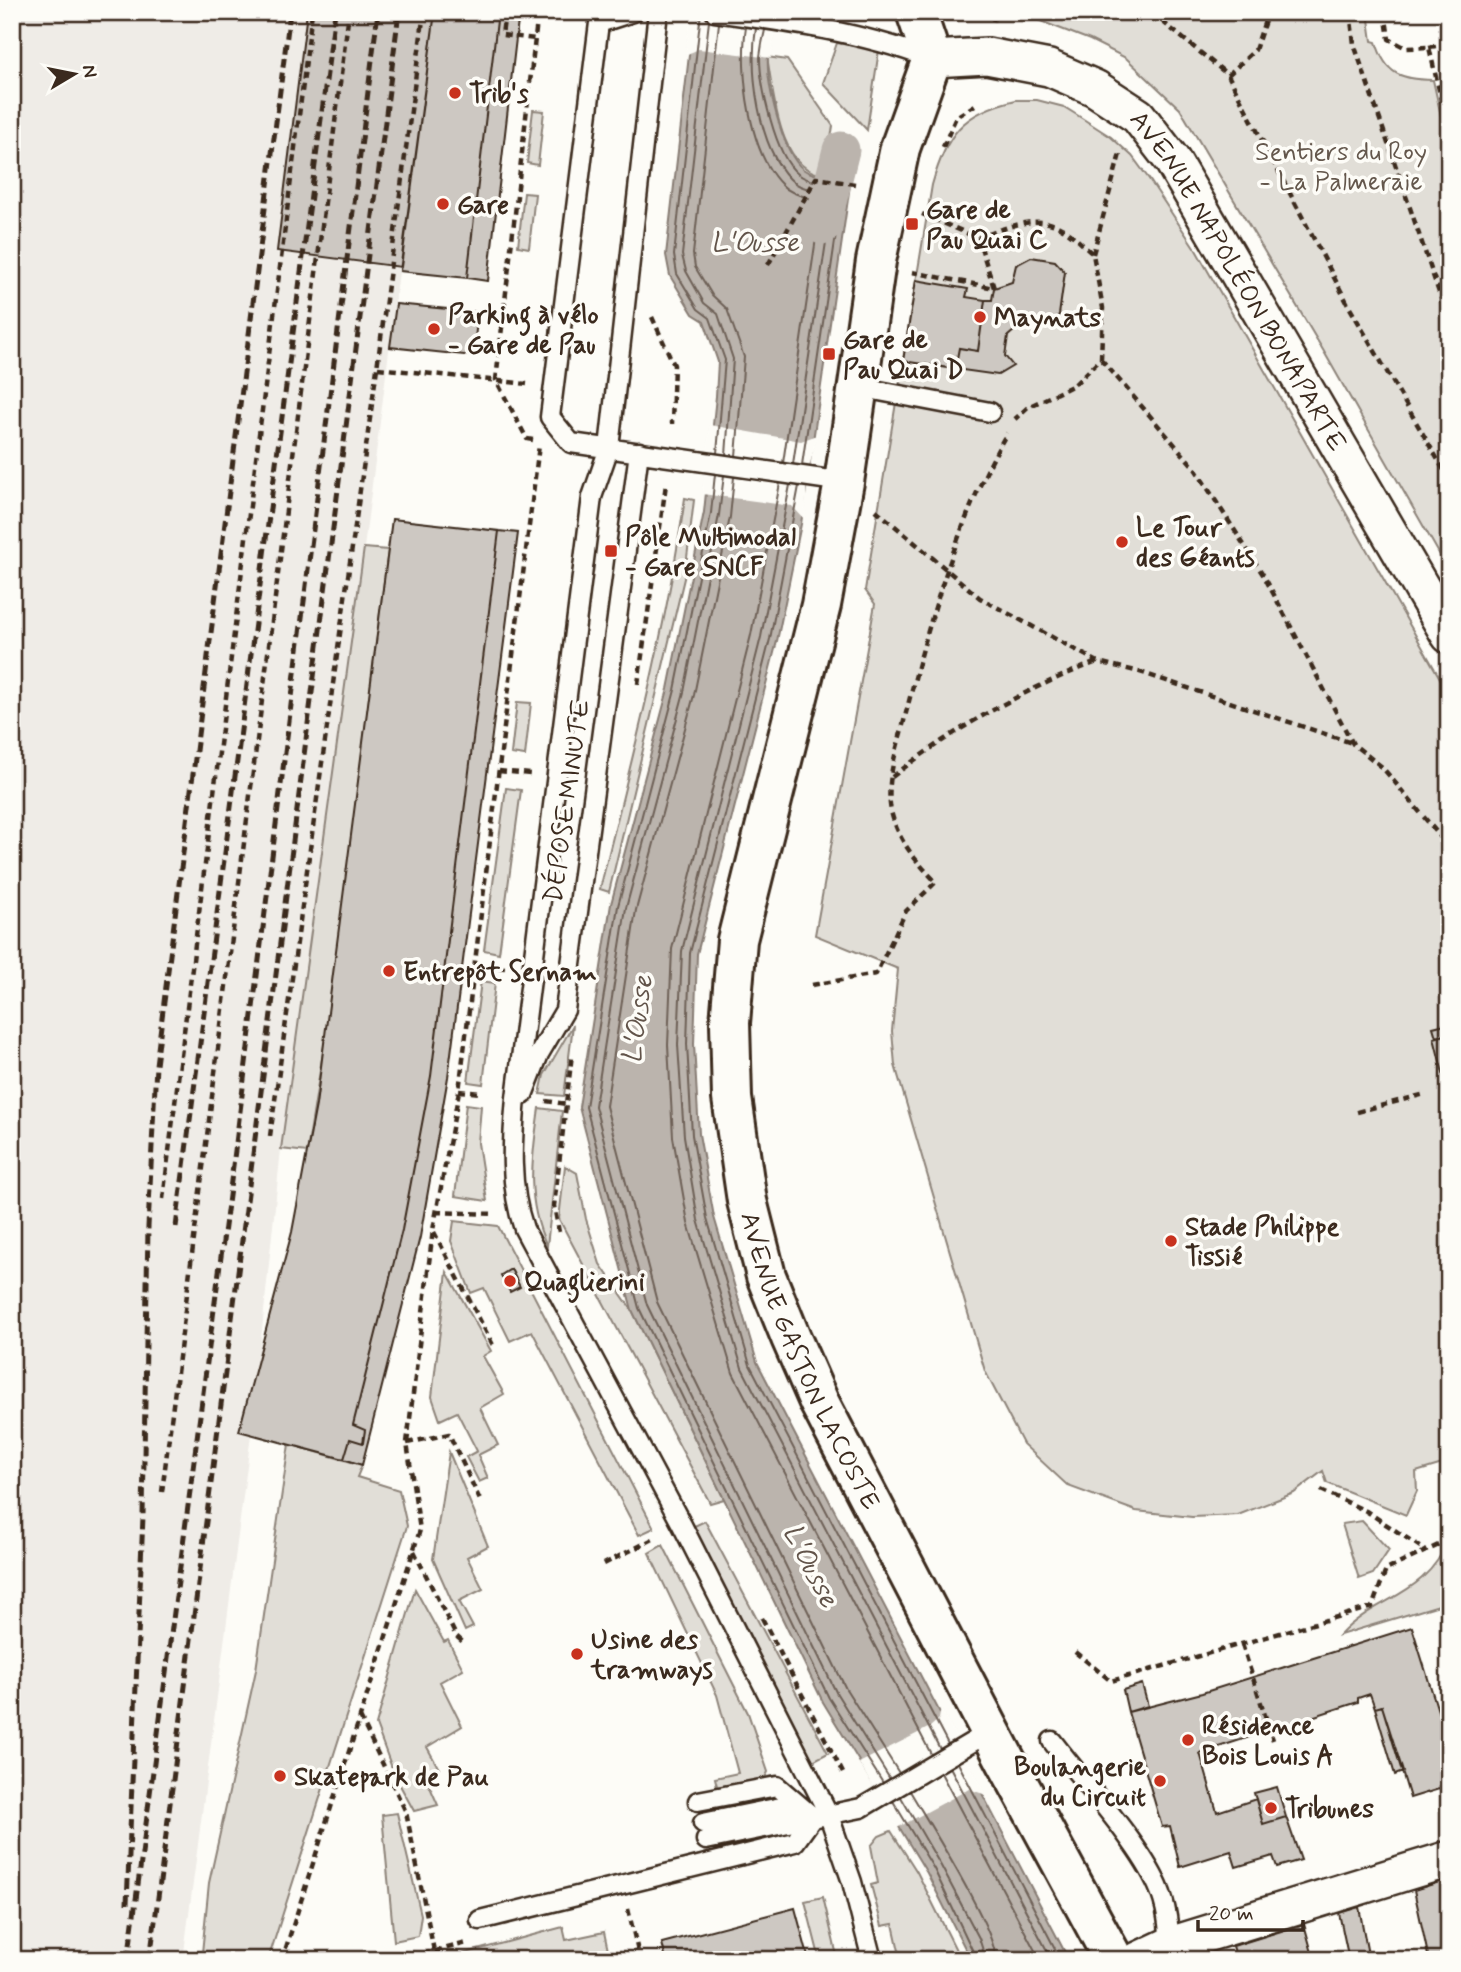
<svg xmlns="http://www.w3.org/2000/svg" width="1461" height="1972" viewBox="0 0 1461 1972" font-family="Mynerve,sans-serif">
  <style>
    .built { fill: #efece7 }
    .green { fill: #e1ded7; stroke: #8e847a; stroke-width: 2 }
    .water { fill: #bbb4ad; stroke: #887d74; stroke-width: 2 }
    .pier { fill: #fdfcf7 }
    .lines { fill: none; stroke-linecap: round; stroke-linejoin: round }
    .shore { stroke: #6e6157; stroke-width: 2 }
    .canal { stroke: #bbb4ad; stroke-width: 37 }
    .building { fill: #cdc8c2; stroke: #3b2a1e; stroke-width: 2 }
    .lane-casing { stroke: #3b2a1e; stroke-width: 23 }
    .street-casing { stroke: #3b2a1e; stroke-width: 40 }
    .secondary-casing { stroke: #3b2a1e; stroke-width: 44 }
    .path { stroke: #3b2a1e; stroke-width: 4.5; stroke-dasharray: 7 5; stroke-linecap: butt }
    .lane { stroke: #fdfcf7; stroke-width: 18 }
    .street { stroke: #fdfcf7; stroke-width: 35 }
    .secondary { stroke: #fdfcf7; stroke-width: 38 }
    .rail { stroke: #3b2a1e; stroke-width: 5; stroke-dasharray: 10 5; stroke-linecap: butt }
    .poi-dot { fill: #c8321e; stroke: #fdfcf7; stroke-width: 2.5 }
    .labels { text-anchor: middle; stroke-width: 7; stroke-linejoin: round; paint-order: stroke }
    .poi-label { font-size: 26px; font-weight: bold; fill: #3b2a1e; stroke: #fdfcf7; text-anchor: start }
    .park-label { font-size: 26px; fill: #64574c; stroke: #fdfcf7 }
    .street-label { font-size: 26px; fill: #3b2a1e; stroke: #fdfcf7 }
    .water-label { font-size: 28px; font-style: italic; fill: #615349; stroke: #fdfcf7 }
  </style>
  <rect width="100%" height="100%" fill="#fdfcf7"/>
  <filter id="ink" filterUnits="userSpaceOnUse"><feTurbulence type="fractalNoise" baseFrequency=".0143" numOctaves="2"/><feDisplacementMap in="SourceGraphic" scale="14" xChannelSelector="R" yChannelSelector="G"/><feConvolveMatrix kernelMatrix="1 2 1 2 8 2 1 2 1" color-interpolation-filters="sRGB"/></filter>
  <g filter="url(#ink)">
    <path class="built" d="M12 12H432L364 548 281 1149 251 1435 183 1960H12Z"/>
    <path class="green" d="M1017 12H1368L1372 41 1376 42C1386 76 1402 79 1433 80L1449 152V571L1323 350 1180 109 1126 58 1090 40Z
      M837 43 879 50 867 130 823 83Z
      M767 57 787 60 833 126 825 175C778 171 774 94 767 57Z
      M1016 100H1037L1064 107 1077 115 1111 137 1132 156 1149 179 1196 250 1449 694V1462L1416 1472 1417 1491 1406 1515 1327 1483 1323 1471 1294 1493 1238 1515 1192 1517 1136 1511 1068 1486 1023 1444 985 1371 895 1065 892 1031 898 969 815 935 875 604 865 590 932 185C946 135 962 112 1016 100Z
      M533 110 544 111 538 165 527 163Z
      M524 193 535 194 529 248 518 246Z
      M685 498 694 500 685 574 609 892 600 889C632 759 666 631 685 498Z
      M364 548 388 550 328 1021 307 1152 281 1149Z
      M517 702 531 703 525 756 511 754Z
      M506 788 521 790 499 953 484 950Z
      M481 981 495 983 483 1084 468 1082Z
      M573 1025 564 1096 540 1094 544 1075Z
      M466 1104 481 1106 478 1143 487 1201 455 1196Z
      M539 1108 562 1111 547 1246C525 1199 532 1157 539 1108Z
      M565 1166 577 1173 586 1219 600 1264 632 1310 724 1499 710 1503 559 1219Z
      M454 1221 498 1226 654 1528 639 1535 532 1331 510 1341 484 1288 471 1293 451 1241Z
      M447 1272 491 1351 483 1356 504 1394 480 1408 498 1445 478 1455 488 1478 479 1482 466 1457 477 1451 457 1412 440 1420 432 1397Z
      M289 1444 362 1465 357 1477 399 1490 407 1526 268 1960H224L202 1953 209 1883 256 1670Z
      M449 1452 488 1546 467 1557 483 1589 459 1601 473 1627 465 1631 433 1559Z
      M705 1521 828 1753 813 1761 690 1528Z
      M1362 1521 1389 1550 1373 1574 1359 1579 1342 1524Z
      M1449 1538V1602L1340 1635C1377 1595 1426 1598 1449 1538Z
      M663 1545 748 1713 768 1772 762 1783 725 1790 717 1786 715 1778 738 1773 717 1695 649 1553Z
      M415 1589 444 1642 448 1640 463 1669 440 1682 462 1726 427 1747 439 1769 426 1778 438 1805 414 1811 395 1776 376 1725Z
      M397 1813 421 1915 418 1936 394 1941 382 1815Z
      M891 1831 917 1872 961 1960H901L893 1924 882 1926 871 1885 878 1883 871 1846 879 1836Z
      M823 1897 838 1960H820L805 1901Z
      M563 1927 566 1940 604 1932 610 1960H440Z"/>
    <path class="water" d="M694 12H775C772 26 768 41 768 56 766 83 782 152 803 169 815 178 837 176 851 178L801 524 777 641 697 954 694 1044 699 1134 714 1217 757 1362 1069 1960H971L927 1873 823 1702 632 1310 579 1107 611 904 668 689 704 512 716 396 718 362 704 321 693 314 670 276 666 255Z"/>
    <path class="pier" d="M691 12H778L771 58 699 49 685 55Z
      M710 425 801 441 817 435 807 476 805 520 792 506 702 494Z
      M941 1708 986 1795 969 1789 897 1828 859 1763 930 1727 939 1719Z"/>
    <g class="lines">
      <path class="shore" d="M701 12 674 255 677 274 698 309 710 318 725 360 717 453
        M709 21 682 255 686 271 704 303 718 314 733 359 726 455
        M719 23 693 254 695 267 712 295 727 309 744 357 736 456
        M746 27C739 71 749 154 783 186 794 197 812 196 821 204L783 463
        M756 28C749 71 758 146 790 179 801 190 816 190 830 192L833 195 793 464
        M765 30C763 38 761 48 760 57 760 85 775 156 798 174 810 183 826 183 840 184L843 187 802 465
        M715 474 711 513 675 690 618 906 586 1107 639 1308 829 1698 883 1783
        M724 475 719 515 684 692 626 908 595 1106 647 1305 837 1694 890 1779
        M734 477 730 517 694 695 636 910 606 1106 657 1302 846 1689 899 1773
        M780 483 751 635 672 949 668 1045 673 1137 688 1223 733 1373 931 1754
        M790 485 761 637 682 951 678 1045 684 1136 698 1220 742 1368 940 1749
        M799 486 770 639 690 953 687 1044 692 1135 707 1218 750 1365 948 1744
        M958 1763 1061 1960
        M950 1767 1052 1960
        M941 1773 1040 1960
        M910 1791C929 1824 995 1927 996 1960
        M901 1797 941 1866 979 1938 986 1960
        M893 1801 934 1869 977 1960"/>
      <path class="canal" d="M822 226 841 150"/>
    </g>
    <path class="building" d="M307 12H435L401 267 277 251Z
      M435 12H498L467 278 400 271Z
      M498 12H519L488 281 467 278Z
      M1031 257 1055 261 1065 272 1059 315 1043 328 1022 324 1008 336 1005 356 1013 366 998 375 955 369 959 348 978 351 985 300H992L994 288 1012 282 1016 265Z
      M916 280 968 289 966 297 985 300 978 351 959 348 955 369 903 361Z
      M396 304 478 312 473 356 390 347Z
      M392 519 499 531 431 1076 402 1230 353 1425 365 1430 363 1443 350 1439 344 1459 239 1431 292 1232 316 1105Z
      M499 531 518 533 448 1077 420 1237 362 1465 344 1459 350 1439 363 1443 365 1430 353 1425 402 1230 431 1076Z
      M1449 1023V1034L1436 1037 1433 1027Z
      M1449 1034V1097L1434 1038Z
      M511 1269 520 1287 510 1292 501 1275Z
      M1412 1627 1443 1727 1449 1725V1786L1410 1798 1382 1706 1375 1708 1370 1694 1358 1698V1702L1200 1753 1217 1812 1256 1799 1263 1824 1286 1817 1301 1860 1277 1867 1273 1856 1236 1867 1231 1851 1180 1867 1170 1826 1162 1827 1160 1820 1128 1712 1202 1693Z
      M1142 1684 1148 1706 1128 1712 1123 1690Z
      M1382 1706 1403 1772 1395 1775 1375 1708Z
      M1277 1787 1286 1817 1263 1824 1254 1793Z
      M1449 1879V1960H1429L1414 1890Z
      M1359 1907 1369 1960H1349L1339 1913Z
      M795 1908 809 1960H666L662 1943Z
      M1304 1924 1314 1960H1237L1233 1946Z"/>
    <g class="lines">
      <defs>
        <path id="lane" d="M633 12 599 23 550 417 571 443 844 482
          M658 12 609 448 592 497 516 1098C512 1143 509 1185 524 1229L682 1525 828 1813 852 1882 872 1960
          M715 12C788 22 860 32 929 58
          M858 387 990 412
          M523 1095 539 1054 565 1010 639 452
          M1052 1741C1083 1782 1138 1841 1158 1886 1167 1906 1169 1927 1170 1949
          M698 1801 777 1786 813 1817
          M703 1823 786 1806 803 1813
          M706 1840 861 1808 991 1731
          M480 1920 795 1842 813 1817"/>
        <g id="street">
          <path id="s1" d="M932 59 987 56 1049 68 1095 88 1138 116 1172 160 1449 635"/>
          <path d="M1138 1960 1170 1945 1449 1859"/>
        </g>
        <g id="secondary">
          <path id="s2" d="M916 12 932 59 900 148 876 261 844 482 821 605 737 940 730 1023 732 1098 747 1201 766 1276 791 1338 819 1402 1006 1761 1114 1960"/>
        </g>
      </defs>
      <use href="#lane" class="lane-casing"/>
      <use href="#street" class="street-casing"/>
      <use href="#secondary" class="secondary-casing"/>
      <path class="path" d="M424 12 377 368 527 384
        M505 12 502 35 535 39
        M1140 12 1163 22 1228 75 1350 308 1449 479
        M1350 12 1354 44 1449 322
        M1385 12 1389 39 1406 48 1429 47 1449 133
        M993 21 995 12
        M1429 47 1449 44
        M1228 75 1255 50 1268 12
        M943 147 956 117 978 103
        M922 214 978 238C1004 229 1037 212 1063 229 1074 235 1083 246 1093 254L1103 308 1101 359 1074 385 1028 407 1015 419
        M1093 254 1121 150
        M768 265 816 178 855 184
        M912 272 994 288 978 238
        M652 317 674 365 672 424
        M1101 359 1194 467 1264 576 1353 744 1382 767 1449 847
        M533 440 527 439 496 380 538 12
        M876 510 980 598 1098 662 1140 672 1352 743
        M638 684 666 484
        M499 771 531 774
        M892 777C955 728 1022 690 1097 662
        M474 965 506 968
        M812 985 876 974 906 911 936 882C916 861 898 841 891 811 885 780 898 747 905 717 928 625 959 515 1007 433
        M459 1091 481 1093
        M546 1101 566 1104
        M1357 1112 1425 1094
        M270 1136 377 368
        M163 1199 312 12
        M436 1212 495 1214
        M434 1232 495 1349
        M559 1232 554 1206 572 1054
        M407 1443 449 1434 480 1500
        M1321 1490 1366 1511 1425 1550
        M162 1492 349 12
        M414 1551 456 1636 465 1644
        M604 1564 655 1538
        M762 1618 843 1773
        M1242 1644 1273 1740
        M1075 1652 1111 1681 1372 1607 1386 1570 1449 1540
        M360 1717 406 1812 434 1951
        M628 1909 640 1960
        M282 1960 420 1530 407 1443 433 1230 459 1091 539 445
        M400 1960 467 1943"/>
      <use href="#lane" class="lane"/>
      <use href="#street" class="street"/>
      <use href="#secondary" class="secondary"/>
      <path class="rail" d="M176 1227 335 12
        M127 1904 143 1516 148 1227 156 1065 290 12
        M128 1960 236 1143 378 12
        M150 1960 399 12"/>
    </g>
  </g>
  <g class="poi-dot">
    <circle cx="455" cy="93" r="7"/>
    <circle cx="443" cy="204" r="7"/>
    <rect x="905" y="217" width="14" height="14" rx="3.5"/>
    <circle cx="980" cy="317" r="7"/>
    <circle cx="434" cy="329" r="7"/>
    <rect x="822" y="347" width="14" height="14" rx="3.5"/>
    <circle cx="1122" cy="542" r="7"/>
    <rect x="604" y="544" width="14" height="14" rx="3.5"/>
    <circle cx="389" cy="971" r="7"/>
    <circle cx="1171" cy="1241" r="7"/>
    <circle cx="510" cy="1281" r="7"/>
    <circle cx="577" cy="1654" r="7"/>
    <circle cx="1188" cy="1740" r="7"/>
    <circle cx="280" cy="1776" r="7"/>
    <circle cx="1160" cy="1781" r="7"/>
    <circle cx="1271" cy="1808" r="7"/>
  </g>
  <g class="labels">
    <g class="poi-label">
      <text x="469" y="102">Trib's</text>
      <text x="457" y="213">Gare</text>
      <text x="926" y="218">Gare de<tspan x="926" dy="30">Pau Quai C</tspan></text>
      <text x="448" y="323">Parking à vélo<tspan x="448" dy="30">- Gare de Pau</tspan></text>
      <text x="994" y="326">Maynats</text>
      <text x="843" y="348">Gare de<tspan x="843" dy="30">Pau Quai D</tspan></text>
      <text x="1136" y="536">Le Tour<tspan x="1136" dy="30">des Géants</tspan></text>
      <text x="625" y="545">Pôle Multimodal<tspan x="625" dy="30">- Gare SNCF</tspan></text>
      <text x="403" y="980">Entrepôt Sernam</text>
      <text x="1185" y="1235">Stade Philippe<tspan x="1185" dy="30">Tissié</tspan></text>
      <text x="524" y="1290">Quaglierini</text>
      <text x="591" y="1648">Usine des<tspan x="591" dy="30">tramways</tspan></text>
      <text x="1202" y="1734">Résidence<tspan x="1202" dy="30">Bois Louis A</tspan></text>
      <text x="1146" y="1775" text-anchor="end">Boulangerie<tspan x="1146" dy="30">du Circuit</tspan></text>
      <text x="294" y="1785">Skatepark de Pau</text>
      <text x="1285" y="1817">Tribunes</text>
    </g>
    <g class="park-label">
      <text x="1341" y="160">Sentiers du Roy<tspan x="1341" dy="30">- La Palmeraie</tspan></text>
    </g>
    <g class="street-label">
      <text dy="9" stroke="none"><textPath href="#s1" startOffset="413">AVENUE NAPOLÉON BONAPARTE</textPath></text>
      <text transform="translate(566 801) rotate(-82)" y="9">DÉPOSE MINUTE</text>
      <text dy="9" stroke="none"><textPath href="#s2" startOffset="1388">AVENUE GASTON LACOSTE</textPath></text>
    </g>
    <g class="water-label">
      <text x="755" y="251">L'Ousse</text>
      <text transform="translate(636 1019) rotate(-82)" y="10">L'Ousse</text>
      <text transform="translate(812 1565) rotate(63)" y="10">L'Ousse</text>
    </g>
  </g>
  <rect width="1461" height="1972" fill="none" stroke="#fdfcf7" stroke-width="42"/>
  <rect x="21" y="21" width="1419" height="1930" fill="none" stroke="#3b2a1e" stroke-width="2.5" filter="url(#ink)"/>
  <g transform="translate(74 74) rotate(80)" stroke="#fdfcf7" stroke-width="5" paint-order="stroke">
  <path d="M0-5L12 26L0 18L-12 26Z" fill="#3b2a1e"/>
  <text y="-10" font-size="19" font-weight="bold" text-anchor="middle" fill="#3b2a1e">N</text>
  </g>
  <path d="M1198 1920v10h105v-10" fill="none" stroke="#3b2a1e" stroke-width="3.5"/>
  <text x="1209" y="1920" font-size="21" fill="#3b2a1e" stroke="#fdfcf7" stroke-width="5" paint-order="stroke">20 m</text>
</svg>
